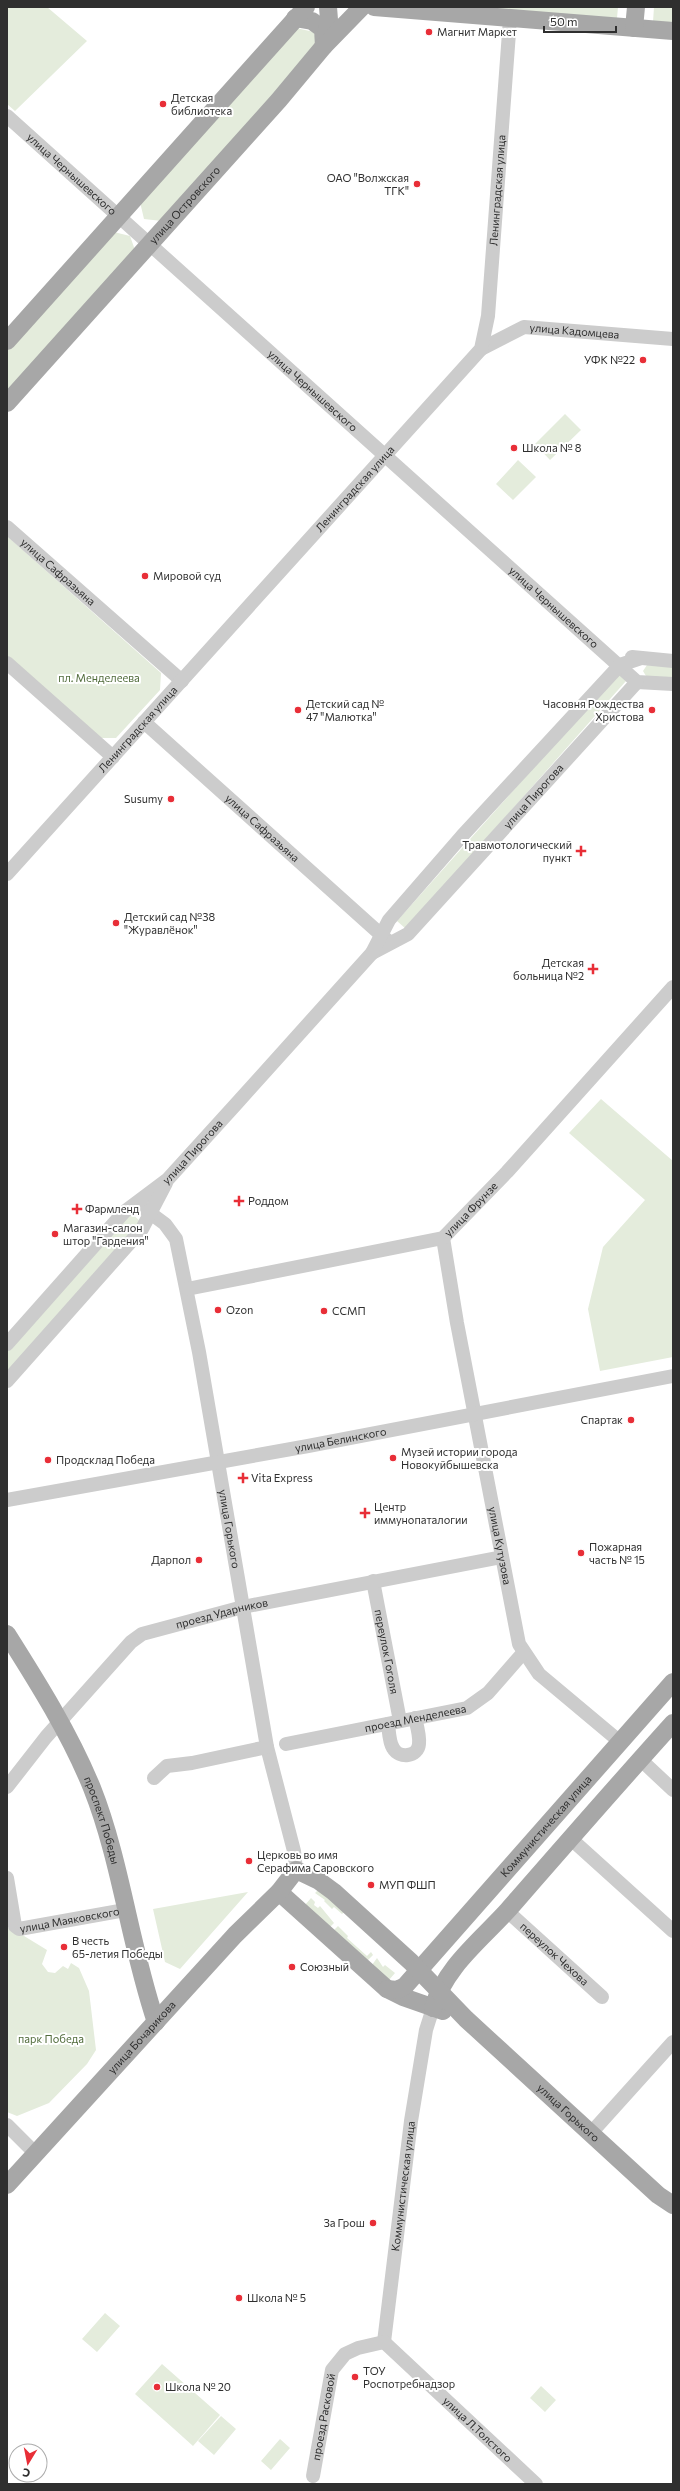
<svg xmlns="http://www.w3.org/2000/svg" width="680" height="2491" viewBox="0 0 680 2491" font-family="Commissioner,sans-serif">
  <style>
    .green { fill: #e4ecdc }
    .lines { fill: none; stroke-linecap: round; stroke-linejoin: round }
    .minor { stroke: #ccc; stroke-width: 14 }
    .major { stroke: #a7a7a7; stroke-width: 18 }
    .poi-dot { fill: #e82e37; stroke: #fff; stroke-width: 1.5 }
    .labels { text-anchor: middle; stroke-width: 4; stroke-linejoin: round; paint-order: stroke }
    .poi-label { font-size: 11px; fill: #2f2f2f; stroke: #fff; text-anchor: start }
    .street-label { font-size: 11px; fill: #2f2f2f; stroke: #fff }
    .park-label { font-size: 11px; fill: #506b3b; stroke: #fff }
  </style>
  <rect width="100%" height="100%" fill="#fff"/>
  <path class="green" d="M7 7H47L87 41 15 111 7 104Z
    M459 7H618L617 18Z
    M654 7H673V23L653 22Z
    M296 28 314 32 318 48 162 221 144 219 140 202Z
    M114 232 130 236 135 250 7 393V351Z
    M565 414 581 430 550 460 535 444Z
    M518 460 536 477 513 500 496 484Z
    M7 536 161 673 160 690 116 738H100L7 656Z
    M647 665 673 667V679L646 676 643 671Z
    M618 673 626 681 406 929 397 921Z
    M601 1099 673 1161V1357L600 1371 588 1309 603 1247 645 1200 569 1133Z
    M129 1211 141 1222 7 1373V1350Z
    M320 1888 345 1911 342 1914 334 1907 332 1909 324 1901 325 1900 315 1893Z
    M248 1892 180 1969 165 1962 153 1909Z
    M311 1898 315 1902 314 1905 318 1908 320 1906 334 1923 330 1927 305 1905Z
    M338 1926 348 1936 347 1938 367 1956 371 1952 373 1955 367 1961 333 1931Z
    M7 1928H11L47 1950 42 1964 48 1972 55 1973 63 1966 68 1969 71 1963 79 1968 89 1991 96 2050 87 2064 49 2103 17 2116 7 2112Z
    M377 1958 383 1967 385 1965 395 1973 389 1980 372 1965Z
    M105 2313 120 2326 97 2352 82 2339Z
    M162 2364 220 2415 193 2446 135 2394Z
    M541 2386 556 2400 545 2412 530 2398Z
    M221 2416 236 2429 214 2455 198 2441Z
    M280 2439 290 2448 271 2470 261 2461Z"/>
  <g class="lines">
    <g class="minor">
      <path id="s1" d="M7 116 637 682 673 684"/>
      <path id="s2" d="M481 349 524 327 673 339"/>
      <path id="s3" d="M7 527 182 681"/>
      <path d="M632 657 673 661"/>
      <path d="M7 663 113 757"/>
      <path id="s4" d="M144 722 388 941"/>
      <path id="s5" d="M7 874 481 349 488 316 510 19"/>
      <path id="s6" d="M372 953 408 934 637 682"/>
      <path id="s7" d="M138 1204 165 1224 176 1239 199 1352 267 1747 294 1851 296 1870"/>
      <path id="s8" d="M443 1238 457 1323 519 1644 539 1674 619 1741"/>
      <path id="s9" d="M187 1289 443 1238 507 1172 673 987"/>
      <path id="s10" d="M7 1344 124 1212 168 1179 237 1103 372 953 389 920 462 836 620 665 641 658"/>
      <path d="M7 1381 142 1229 166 1183"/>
      <path id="s11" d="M7 1500 308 1446 673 1376"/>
      <path id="s12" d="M373 1581 400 1721"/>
      <path d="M388 1724C389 1731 389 1742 393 1748 399 1759 418 1757 419 1744 420 1736 417 1726 415 1718"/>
      <path id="s13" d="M286 1744 467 1708 488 1693 523 1653"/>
      <path d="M640 1759 673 1790"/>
      <path d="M154 1778 167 1766 192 1763 267 1747"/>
      <path id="s14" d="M7 1787 46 1737 131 1642 142 1634 243 1607 502 1557"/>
      <path d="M570 1838 673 1931"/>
      <path id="s15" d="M7 1878 15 1926 19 1929 125 1910"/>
      <path id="s16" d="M507 1911 602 1997"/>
      <path d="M7 2125 36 2154"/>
      <path d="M591 2133 673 2042"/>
      <path id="s17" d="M384 2342 411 2121 426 2030 433 2008"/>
      <path id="s18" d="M384 2342 536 2484"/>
      <path id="s19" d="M313 2476 332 2370 345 2354 358 2348 384 2342"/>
    </g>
    <g class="major">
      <path d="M374 7 673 31"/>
      <path d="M295 18 312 21 323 29 324 46"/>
      <path d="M634 28 636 7"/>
      <path d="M325 41 329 20 328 7"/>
      <path d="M7 341 306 7"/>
      <path id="s20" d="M7 403 279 100 324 46 362 7"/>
      <path id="s21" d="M7 1634C38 1683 70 1734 92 1788 121 1861 130 1946 156 2022"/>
      <path d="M279 1892 387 1989 403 1997 443 2011"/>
      <path id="s22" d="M387 1989 397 1990 405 1986 673 1682"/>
      <path d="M433 2008C445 1967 480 1941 508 1910 563 1847 617 1785 673 1723"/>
      <path id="s23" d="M7 2185 235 1935 279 1892 296 1870 319 1881 334 1892 411 1962 466 2019 658 2195 673 2205"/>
    </g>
  </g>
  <g class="poi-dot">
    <circle cx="429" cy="32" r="4"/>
    <circle cx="163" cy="104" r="4"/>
    <circle cx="417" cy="184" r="4"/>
    <circle cx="643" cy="360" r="4"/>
    <circle cx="514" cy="448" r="4"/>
    <circle cx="145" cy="576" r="4"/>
    <circle cx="298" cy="710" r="4"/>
    <circle cx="652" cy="710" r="4"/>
    <circle cx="171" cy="799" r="4"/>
    <path d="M579 845h4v4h4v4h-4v4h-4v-4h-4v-4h4z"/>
    <circle cx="116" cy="923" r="4"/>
    <path d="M591 963h4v4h4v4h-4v4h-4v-4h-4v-4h4z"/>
    <path d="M237 1195h4v4h4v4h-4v4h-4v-4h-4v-4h4z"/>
    <path d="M75 1203h4v4h4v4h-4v4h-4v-4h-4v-4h4z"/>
    <circle cx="55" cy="1234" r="4"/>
    <circle cx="218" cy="1310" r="4"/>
    <circle cx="324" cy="1311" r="4"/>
    <circle cx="631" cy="1420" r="4"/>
    <circle cx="393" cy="1458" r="4"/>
    <circle cx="48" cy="1460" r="4"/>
    <path d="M241 1472h4v4h4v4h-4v4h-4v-4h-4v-4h4z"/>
    <path d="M363 1507h4v4h4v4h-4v4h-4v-4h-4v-4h4z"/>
    <circle cx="581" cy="1553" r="4"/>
    <circle cx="199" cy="1560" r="4"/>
    <circle cx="249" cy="1861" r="4"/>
    <circle cx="371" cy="1885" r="4"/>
    <circle cx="64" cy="1947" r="4"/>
    <circle cx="292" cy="1967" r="4"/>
    <circle cx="373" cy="2223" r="4"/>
    <circle cx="239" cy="2298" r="4"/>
    <circle cx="355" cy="2377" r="4"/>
    <circle cx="157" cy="2387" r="4"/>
  </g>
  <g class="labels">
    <g class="poi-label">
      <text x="437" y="36">Магнит Маркет</text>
      <text x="171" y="102">Детская<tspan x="171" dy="13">библиотека</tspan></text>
      <text x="409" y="182" text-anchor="end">ОАО "Волжская<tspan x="409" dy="13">ТГК"</tspan></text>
      <text x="635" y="364" text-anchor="end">УФК №22</text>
      <text x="522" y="452">Школа № 8</text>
      <text x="153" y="580">Мировой суд</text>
      <text x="306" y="708">Детский сад №<tspan x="306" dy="13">47 "Малютка"</tspan></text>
      <text x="644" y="708" text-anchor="end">Часовня Рождества<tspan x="644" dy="13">Христова</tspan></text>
      <text x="163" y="803" text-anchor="end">Susumy</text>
      <text x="572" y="849" text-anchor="end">Травмотологический<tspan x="572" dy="13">пункт</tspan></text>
      <text x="124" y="921">Детский сад №38<tspan x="124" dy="13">"Журавлёнок"</tspan></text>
      <text x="584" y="967" text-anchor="end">Детская<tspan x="584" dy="13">больница №2</tspan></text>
      <text x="248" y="1205">Роддом</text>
      <text x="85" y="1213">Фармленд</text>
      <text x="63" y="1232">Магазин-салон<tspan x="63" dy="13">штор "Гардения"</tspan></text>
      <text x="226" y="1314">Ozon</text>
      <text x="332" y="1315">ССМП</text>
      <text x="623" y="1424" text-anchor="end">Спартак</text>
      <text x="401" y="1456">Музей истории города<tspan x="401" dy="13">Новокуйбышевска</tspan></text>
      <text x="56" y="1464">Продсклад Победа</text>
      <text x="251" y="1482">Vita Express</text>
      <text x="374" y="1511">Центр<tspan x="374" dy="13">иммунопаталогии</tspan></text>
      <text x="589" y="1551">Пожарная<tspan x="589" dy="13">часть № 15</tspan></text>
      <text x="191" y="1564" text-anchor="end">Дарпол</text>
      <text x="257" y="1859">Церковь во имя<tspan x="257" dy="13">Серафима Саровского</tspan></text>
      <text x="379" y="1889">МУП ФШП</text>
      <text x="72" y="1945">В честь<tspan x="72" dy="13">65-летия Победы</tspan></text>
      <text x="300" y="1971">Союзный</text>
      <text x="365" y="2227" text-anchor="end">За Грош</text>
      <text x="247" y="2302">Школа № 5</text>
      <text x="363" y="2375">ТОУ<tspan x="363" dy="13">Роспотребнадзор</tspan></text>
      <text x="165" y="2391">Школа № 20</text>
    </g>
    <g class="street-label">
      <text dy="4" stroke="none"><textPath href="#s1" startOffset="87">улица Чернышевского</textPath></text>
      <text dy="4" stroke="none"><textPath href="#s5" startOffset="867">Ленинградская улица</textPath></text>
      <text dy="4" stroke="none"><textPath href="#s20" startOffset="266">улица Островского</textPath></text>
      <text dy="4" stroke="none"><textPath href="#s2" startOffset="99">улица Кадомцева</textPath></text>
      <text dy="4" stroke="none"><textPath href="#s1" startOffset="411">улица Чернышевского</textPath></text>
      <text dy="4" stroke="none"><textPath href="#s5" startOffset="519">Ленинградская улица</textPath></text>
      <text dy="4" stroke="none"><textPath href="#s3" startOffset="68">улица Сафразьяна</textPath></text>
      <text dy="4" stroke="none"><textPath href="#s1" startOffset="735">улица Чернышевского</textPath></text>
      <text dy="4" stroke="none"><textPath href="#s5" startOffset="195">Ленинградская улица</textPath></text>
      <text dy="4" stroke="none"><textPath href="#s6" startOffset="227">улица Пирогова</textPath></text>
      <text dy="4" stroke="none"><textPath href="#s4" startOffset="159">улица Сафразьяна</textPath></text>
      <text dy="4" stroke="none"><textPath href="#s10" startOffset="268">улица Пирогова</textPath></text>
      <text dy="4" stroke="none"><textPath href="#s9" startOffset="301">улица Фрунзе</textPath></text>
      <text dy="4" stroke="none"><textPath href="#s11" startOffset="339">улица Белинского</textPath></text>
      <text dy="4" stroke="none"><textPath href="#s7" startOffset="347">улица Горького</textPath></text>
      <text dy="4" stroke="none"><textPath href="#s8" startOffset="313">улица Кутузова</textPath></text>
      <text dy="4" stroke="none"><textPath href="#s14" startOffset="287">проезд Ударников</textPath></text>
      <text dy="4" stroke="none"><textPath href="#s12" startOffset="72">переулок Гоголя</textPath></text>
      <text dy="4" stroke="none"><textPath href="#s13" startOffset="132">проезд Менделеева</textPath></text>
      <text dy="4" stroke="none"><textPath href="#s21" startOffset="210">проспект Победы</textPath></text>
      <text dy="4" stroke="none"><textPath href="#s22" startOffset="232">Коммунистическая улица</textPath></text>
      <text dy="4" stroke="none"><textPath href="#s15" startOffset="105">улица Маяковского</textPath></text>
      <text dy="4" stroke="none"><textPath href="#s16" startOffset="64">переулок Чехова</textPath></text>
      <text dy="4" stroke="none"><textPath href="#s23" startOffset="200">улица Бочарикова</textPath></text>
      <text dy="4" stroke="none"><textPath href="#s23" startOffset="794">улица Горького</textPath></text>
      <text dy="4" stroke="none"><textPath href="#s17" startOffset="157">Коммунистическая улица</textPath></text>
      <text dy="4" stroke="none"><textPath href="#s19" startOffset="60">проезд Расковой</textPath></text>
      <text dy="4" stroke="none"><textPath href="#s18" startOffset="128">улица Л.Толстого</textPath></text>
    </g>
    <g class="park-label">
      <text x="99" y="682">пл. Менделеева</text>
      <text x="51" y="2043">парк Победa</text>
    </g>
  </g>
  <rect width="680" height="2491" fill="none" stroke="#2f2f2f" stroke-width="16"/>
  <g transform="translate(28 2463) rotate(190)"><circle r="19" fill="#ffffff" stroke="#acacac"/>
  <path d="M0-3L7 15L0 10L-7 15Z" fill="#e82e37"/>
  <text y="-6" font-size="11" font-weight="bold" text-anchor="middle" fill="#2f2f2f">С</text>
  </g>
  <path d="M544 26v6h72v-6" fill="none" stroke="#2f2f2f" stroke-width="2"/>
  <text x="550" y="26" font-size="12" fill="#2f2f2f" stroke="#ffffff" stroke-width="3" paint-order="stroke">50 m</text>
</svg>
